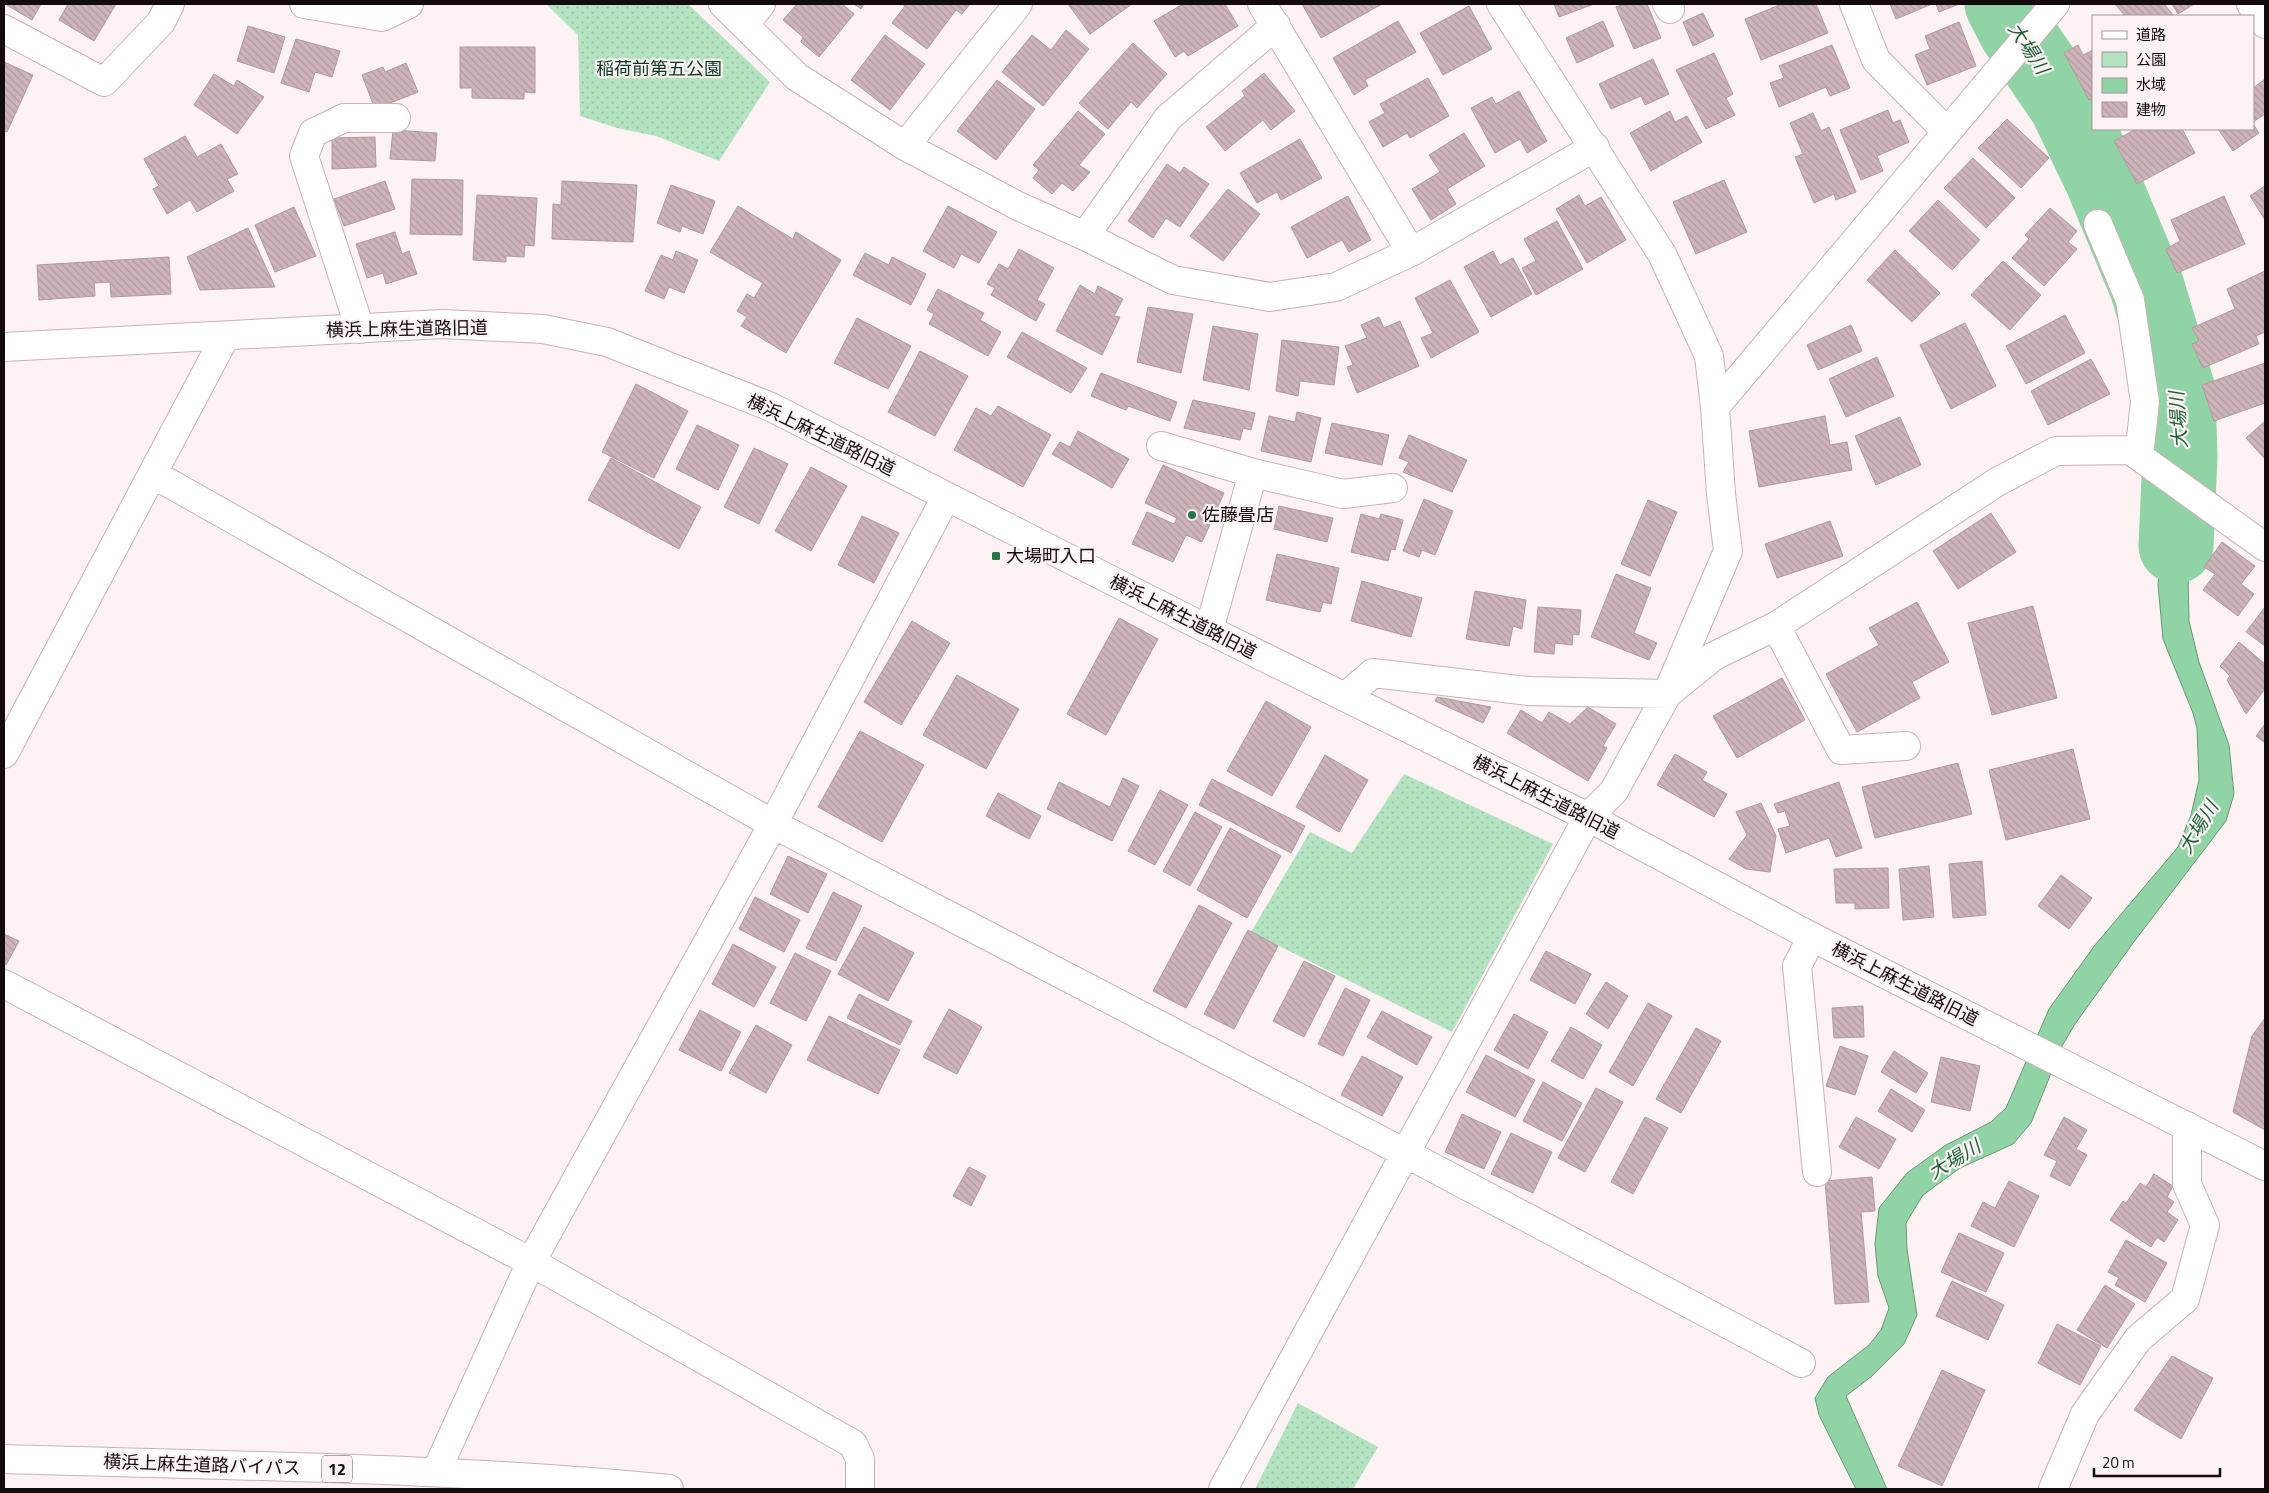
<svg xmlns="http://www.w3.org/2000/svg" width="2269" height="1493" viewBox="0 0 2269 1493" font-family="'Titillium Web','Noto Sans JP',sans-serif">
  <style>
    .green { fill: url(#green-dots) }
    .water { fill: #90d3a4; stroke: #6a9776 }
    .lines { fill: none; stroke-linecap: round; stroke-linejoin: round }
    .river { stroke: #90d3a4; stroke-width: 75 }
    .building { fill: url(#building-back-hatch); stroke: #b1999e }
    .minor-casing { stroke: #cab1b6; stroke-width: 30 }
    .tertiary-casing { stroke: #cab1b6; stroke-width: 30 }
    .primary-casing { stroke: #cab1b6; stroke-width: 30 }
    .minor { stroke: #fff; stroke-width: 28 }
    .tertiary { stroke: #fff; stroke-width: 28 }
    .primary { stroke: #fff; stroke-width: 28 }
    .poi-dot { fill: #267546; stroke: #fcf1f3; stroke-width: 2 }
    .labels { text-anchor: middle; stroke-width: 4.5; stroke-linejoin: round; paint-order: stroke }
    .shield { fill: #fcf1f3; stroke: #595051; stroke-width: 1 }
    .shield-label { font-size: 16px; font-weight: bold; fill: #130b0c }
    .park-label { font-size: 18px; fill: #053b1e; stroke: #fcf1f3 }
    .street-label { font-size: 18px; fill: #130b0c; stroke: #fcf1f3 }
    .poi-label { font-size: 18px; fill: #130b0c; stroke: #fcf1f3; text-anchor: start }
    .water-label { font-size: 19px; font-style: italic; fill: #196338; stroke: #fcf1f3 }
  </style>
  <defs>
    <pattern id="green-dots" width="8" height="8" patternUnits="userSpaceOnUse" patternTransform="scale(1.25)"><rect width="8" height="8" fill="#b3e3c0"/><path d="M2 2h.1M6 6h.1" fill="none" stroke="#99c1a4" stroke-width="1.8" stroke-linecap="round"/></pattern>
    <pattern id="building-back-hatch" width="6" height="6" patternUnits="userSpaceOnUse" patternTransform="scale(1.25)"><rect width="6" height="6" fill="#ceb5ba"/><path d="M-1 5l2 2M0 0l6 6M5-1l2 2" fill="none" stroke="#b09a9f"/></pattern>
  </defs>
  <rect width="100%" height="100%" fill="#fcf1f3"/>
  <path class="green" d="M546 4H688L770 82 719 161 656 136 617 128 580 116 578 35Z
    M1404 774 1553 844 1452 1032 1251 932 1310 832 1352 853Z
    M1298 1403 1378 1447 1353 1489H1255Z"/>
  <path class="water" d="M2163 439 2192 443 2187 526 2189 621 2199 662 2229 745 2234 794 2226 821 2133 943 2075 1024 2062 1046 2031 1123 2013 1144 1960 1168 1923 1195 1906 1223 1907 1249 1917 1315 1904 1344 1872 1376 1846 1396 1887 1489H1856L1819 1415 1815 1398 1828 1377 1869 1345 1881 1330 1889 1308 1878 1276 1875 1244 1879 1208 1907 1173 1946 1145 1991 1122 2006 1108 2049 1009 2095 945 2178 847 2191 815 2199 780 2197 728 2193 713 2163 639 2158 584 2163 534Z"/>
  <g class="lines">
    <path class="river" d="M2002 4 2016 31 2066 104 2101 177 2147 287 2178 391 2180 457 2176 546"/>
  </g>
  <path class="building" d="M5 4H41L32 20Z
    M68 4H116L94 41 59 20Z
    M797 4H842L854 14 819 57 801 42 803 37 783 20Z
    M854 4H864L861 9Z
    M902 4H970L962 14 956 10 927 49 892 23 905 6Z
    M1068 4H1132L1090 34Z
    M1183 4H1225L1238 26 1188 56 1184 51 1175 57 1154 21Z
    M1302 4H1382L1321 38Z
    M1554 4H1594L1559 17Z
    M1625 4H1647L1661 38 1634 49 1616 7Z
    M1782 4H1816L1828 33 1761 60 1745 19Z
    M1890 4H1932L1896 19Z
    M1936 4H1959L1939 12Z
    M2115 4H2164L2174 16H2125Z
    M2172 4H2194L2178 14Z
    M1469 6 1492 49 1443 75 1420 33Z
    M1703 13 1714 36 1693 46 1683 22Z
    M1398 21 1416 52 1365 80 1368 86 1354 95 1333 58Z
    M1603 21 1614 46 1577 63 1566 38Z
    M1959 22 1976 66 1927 85 1915 55 1930 49 1925 36Z
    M248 26 285 37 274 73 237 61Z
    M1066 30 1089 49 1043 106 1002 72 1032 35 1051 50Z
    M885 35 925 64 890 110 851 80Z
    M296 39 340 51 332 77 315 72 309 92 281 83Z
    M1133 43 1167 74 1137 108 1131 102 1108 129 1079 103Z
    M1832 45 1850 88 1830 96 1826 87 1779 107 1770 83 1784 78 1779 66Z
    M2078 45 2083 55 2093 50V98L2089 100 2064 53Z
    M460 47H535V93L524 92V99L472 98V88H460Z
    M1714 53 1733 94 1726 98 1735 115 1706 129 1676 70Z
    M1653 59 1669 94 1645 105 1641 96 1611 109 1599 84Z
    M4 62 33 75 7 132 4 131Z
    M406 63 418 92 375 109 362 75 383 67 385 72Z
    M1264 73 1295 111 1271 130 1263 120 1225 151 1206 127 1245 96 1242 91Z
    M214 74 234 86 237 80 264 97 237 134 194 105Z
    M1428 78 1449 116 1410 138 1407 133 1383 147 1369 122 1385 113 1380 104Z
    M2265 79V114L2253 122V88Z
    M997 80 1035 109 996 160 957 131Z
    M1519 91 1547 141 1527 153 1520 139 1495 153 1471 108 1492 97 1496 104Z
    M1888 110 1893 123 1900 120 1909 142 1877 156 1883 171 1861 180 1840 130Z
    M1078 111 1105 134 1079 165 1090 172 1073 191 1062 183 1052 194 1033 178 1039 170 1033 165Z
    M1670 111 1675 122 1687 116 1702 142 1651 171 1630 133Z
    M1813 113 1821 131 1829 127 1856 192 1836 200 1834 194 1814 203 1795 157 1803 154 1790 123Z
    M2007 119 2049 158 2021 188 1978 148Z
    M2253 124 2259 133 2233 151 2218 129H2253Z
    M2136 129H2182L2195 153 2137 184 2114 141Z
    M393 130 437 133 435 161 390 159Z
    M1464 133 1485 166 1447 189 1456 204 1431 220 1412 189 1440 172 1429 155Z
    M185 136 197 157 221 144 238 174 227 179 234 191 197 212 190 200 167 214 153 189 159 186 144 159Z
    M375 137 376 167 332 169V138Z
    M1300 139 1322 178 1281 200 1277 192 1257 203 1240 173Z
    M1973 158 2015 198 1986 228 1944 188Z
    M1167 164 1180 173 1184 167 1209 184 1180 227 1166 218 1153 238 1128 221Z
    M412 179 463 180 462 235 410 234Z
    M1724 180 1747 232 1696 254 1673 202Z
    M385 181 395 209 344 226 334 199Z
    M562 181 637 185 633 242 552 239 553 204 561 205Z
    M671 185 715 201 703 234 682 226 680 232 657 223Z
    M2265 186V220L2250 196Z
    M1228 189 1260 214 1223 261 1190 236Z
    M477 195 537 198 534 246 525 245 524 257 506 256V262L473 260Z
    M1579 195 1585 206 1601 197 1626 240 1587 263 1556 209Z
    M1348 196 1371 240 1349 252 1342 240 1307 258 1291 227Z
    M2224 196 2245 244 2177 273 2166 249 2180 241 2171 220Z
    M1938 200 1980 240 1952 270 1909 231Z
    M738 206 793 239 796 232 841 260 786 353 741 326 747 317 737 311 747 294 754 298 763 283 710 252Z
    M948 206 997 232 979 263 961 254 954 268 923 251Z
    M294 207 316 256 275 272 255 225Z
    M2050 208 2077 231 2068 242 2077 249 2044 286 2012 258 2029 239 2025 235Z
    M1557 221 1583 269 1536 295 1522 268 1536 261 1524 239Z
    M248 228 275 287 200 290 187 257Z
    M395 232 402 254 409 251 417 274 386 284 383 273 367 278 356 244Z
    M1019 249 1054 268 1037 300 1045 304 1036 321 991 295 995 288 987 284 999 264 1008 269Z
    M1895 250 1940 293 1912 322 1867 280Z
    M676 251 698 260 684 293 669 287 664 299 645 291 661 255 673 260Z
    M1493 251 1500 265 1513 258 1532 294 1491 317 1464 267Z
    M865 253 889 265 892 257 926 274 911 305 853 275Z
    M169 257 171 294 111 297 110 282 94 283 95 296 39 300 37 265Z
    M2003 261 2041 295 2010 330 1971 295Z
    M2265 271V332L2256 336 2259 344 2203 368 2192 344 2199 341 2192 328 2235 309 2227 289Z
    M1450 280 1479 332 1431 358 1421 338 1433 333 1415 298Z
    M1080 285 1095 294 1098 286 1123 299 1114 316 1120 317 1102 355 1056 331Z
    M938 289 984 313 980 320 1001 332 988 356 929 324 934 314 927 310Z
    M1148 307 1193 314 1181 373 1137 362Z
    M2065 315 2085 353 2026 384 2006 346Z
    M1379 317 1384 328 1400 321 1419 366 1357 393 1347 367 1353 365 1345 346 1367 338 1361 325Z
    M857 318 911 346 888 389 834 363Z
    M1965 323 1996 386 1951 409 1920 345Z
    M1851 325 1862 351 1818 370 1807 345Z
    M1213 326 1258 334 1249 390 1203 380Z
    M1022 332 1087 368 1071 393 1007 357Z
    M1282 340 1339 347 1334 385 1300 381 1298 396 1276 391Z
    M920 351 968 376 935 436 888 412Z
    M1877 357 1894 396 1846 417 1829 379Z
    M2091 359 2110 394 2048 425 2031 391Z
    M2265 363V403L2214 421 2202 385Z
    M1101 373 1177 402 1170 421 1128 406 1126 410 1091 396Z
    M636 384 688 411 654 478 602 452Z
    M1193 400 1255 413 1251 430 1243 428 1240 440 1184 428Z
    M998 406 1051 435 1023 487 954 450 976 408 991 416Z
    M1297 412 1321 418 1311 462 1261 451 1269 416 1295 422Z
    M1825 416 1830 445 1847 442 1852 470 1759 487 1749 431Z
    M1900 417 1921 465 1876 485 1855 436Z
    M2265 421V459L2246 438Z
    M1332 423 1389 435 1382 465 1325 453Z
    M697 425 739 445 718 490 676 469Z
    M1078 431 1129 459 1112 488 1052 454 1060 442 1070 447Z
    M1409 435 1467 460 1452 492 1403 472 1409 462 1399 458Z
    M754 448 788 464 759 524 724 507Z
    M611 458 701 507 679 549 588 500Z
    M1163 465 1224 493 1202 542 1186 535 1173 562 1132 544 1147 512 1174 524 1177 518 1145 503Z
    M811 467 847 486 811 551 775 531Z
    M1424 499 1453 511 1435 555 1422 550 1419 557 1403 551Z
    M1648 500 1677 512 1650 576 1621 564Z
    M1279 506 1333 518 1327 542 1274 529Z
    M1991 513 2016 552 1958 589 1933 551Z
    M1361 514 1379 519 1381 514 1403 520 1395 550 1391 549 1388 561 1351 552Z
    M862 516 899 533 874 583 838 565Z
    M1830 521 1843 556 1777 578 1765 544Z
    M2222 542 2255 566 2241 584 2254 594 2238 616 2203 590 2215 574 2204 567Z
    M1277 554 1339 568 1331 604 1323 602 1320 612 1266 600Z
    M1616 574 1651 588 1634 633 1657 643 1649 660 1591 637Z
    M1362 581 1422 598 1411 637 1351 621Z
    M1475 591 1526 600 1522 629 1513 626 1509 646 1466 639Z
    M1917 602 1949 662 1912 682 1920 698 1857 732 1826 674 1879 645 1869 628Z
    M2033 606 2057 698 1992 715 1968 623Z
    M1538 607 1581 610 1579 635 1573 634 1572 645 1555 643 1554 654 1534 652Z
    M2265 607V646L2246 632Z
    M1119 618 1158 639 1106 735 1067 714Z
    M912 621 950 643 901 725 864 702Z
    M2239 642 2265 664V689L2246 714 2227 680 2230 676 2220 666Z
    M957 675 1019 709 986 769 923 735Z
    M1782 678 1805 720 1737 758 1713 716Z
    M1437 697 1491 707 1483 723 1435 701Z
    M1266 701 1311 727 1272 796 1227 771Z
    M1588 707 1616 724 1603 746 1607 748 1588 781 1507 733 1521 710 1542 723 1549 712 1570 724Z
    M2265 724V743L2256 736Z
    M860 731 924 765 882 842 818 807Z
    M2073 749 2090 819 2006 840 1989 770Z
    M1675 754 1707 772 1702 780 1727 794 1714 817 1657 785Z
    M1325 755 1368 780 1339 832 1296 807Z
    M1958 763 1972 814 1875 838 1862 787Z
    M1123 778 1139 786 1112 841 1047 809 1059 782 1110 807Z
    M1212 779 1305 826 1291 853 1199 805Z
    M1839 782 1862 848 1836 857 1829 838 1786 853 1778 829 1790 826 1785 811 1778 813 1774 804Z
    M1160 790 1188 805 1155 865 1128 851Z
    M998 793 1041 816 1029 839 986 816Z
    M1761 803 1776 836 1770 872 1746 869 1729 859 1747 835 1736 812Z
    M1195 812 1222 827 1190 886 1163 871Z
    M1230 828 1281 856 1247 918 1197 890Z
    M788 856 827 874 808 913 770 894Z
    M1982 861 1986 915 1953 918 1949 864Z
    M1929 866 1934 917 1903 920 1899 869Z
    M1888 868 1889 908 1855 909V903H1836L1834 869Z
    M2061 875 2092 898 2069 929 2038 906Z
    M833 892 862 906 836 961 806 948Z
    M755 897 800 920 784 952 739 929Z
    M1199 905 1232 923 1186 1008 1153 991Z
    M864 927 914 953 888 1001 838 974Z
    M1248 930 1278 946 1234 1029 1204 1014Z
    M4 934 19 941 6 965 4 963Z
    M733 944 776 967 754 1007 712 984Z
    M1546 951 1591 974 1575 1004 1530 980Z
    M795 953 831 971 806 1021 770 1003Z
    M1304 961 1335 976 1304 1037 1273 1021Z
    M1606 982 1628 996 1608 1029 1586 1014Z
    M1345 988 1370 1000 1343 1056 1318 1044Z
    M859 994 912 1021 900 1045 847 1018Z
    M1648 1003 1672 1016 1633 1086 1609 1072Z
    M1863 1006 1864 1037 1834 1038 1832 1008Z
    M949 1009 982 1027 957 1074 923 1057Z
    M700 1010 741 1032 721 1071 679 1050Z
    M1382 1011 1432 1037 1417 1065 1367 1037Z
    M1514 1014 1548 1032 1528 1069 1494 1050Z
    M829 1016 900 1050 878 1094 807 1060Z
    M2265 1018V1130L2233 1112 2252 1036Z
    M756 1025 792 1045 766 1093 729 1073Z
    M1571 1027 1602 1045 1583 1079 1551 1061Z
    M1696 1028 1721 1041 1681 1113 1656 1099Z
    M1840 1046 1868 1056 1855 1095 1826 1086Z
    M1894 1051 1928 1073 1916 1093 1881 1072Z
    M1486 1055 1535 1080 1515 1117 1466 1092Z
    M1362 1056 1403 1077 1382 1116 1341 1095Z
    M1941 1057 1980 1066 1970 1111 1931 1102Z
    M1543 1082 1582 1103 1562 1141 1523 1121Z
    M1596 1088 1623 1102 1585 1172 1558 1158Z
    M1891 1089 1925 1110 1912 1132 1878 1111Z
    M1462 1114 1501 1132 1484 1169 1445 1152Z
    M1645 1117 1668 1128 1633 1194 1611 1182Z
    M1856 1117 1896 1139 1879 1169 1839 1147Z
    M2064 1117 2087 1130 2076 1149 2087 1155 2070 1186 2050 1176 2057 1161 2044 1155Z
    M1511 1133 1552 1152 1533 1193 1491 1174Z
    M969 1167 986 1176 971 1206 953 1196Z
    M2154 1174 2173 1186 2167 1197 2174 1202 2167 1212 2178 1220 2164 1242 2157 1237 2151 1247 2110 1220 2123 1201 2126 1203 2140 1183 2146 1187Z
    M1872 1177 1875 1211 1861 1212 1869 1302 1835 1304 1825 1181Z
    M2009 1181 2039 1196 2014 1247 1971 1226 1983 1202 1995 1208Z
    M1959 1233 2004 1253 1986 1292 1941 1272Z
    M2126 1240 2167 1263 2145 1302 2115 1285 2119 1278 2108 1272Z
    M1952 1281 2004 1305 1988 1340 1936 1316Z
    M2105 1285 2135 1304 2107 1348 2077 1330Z
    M2057 1324 2101 1346 2080 1385 2038 1363Z
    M2172 1356 2213 1378 2181 1439 2134 1410Z
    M1942 1370 1985 1390 1942 1486 1898 1466Z"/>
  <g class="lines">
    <defs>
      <path id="minor" d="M304 4 382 17 409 4
        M723 4 797 77 905 146 1018 206 1085 236 1173 280 1270 297 1336 287 1411 252 1595 147
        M1262 4 1411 252
        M1667 4 1670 9
        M1854 4 1876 60 1947 132
        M2251 4 2265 24
        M745 24 761 4
        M4 29 104 82 161 22 170 4
        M905 146 1018 4
        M2098 224 2130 300 2145 402 2139 456
        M1085 236 1168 118 1276 25
        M360 329 304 156 313 133 344 118H396
        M1715 407 2055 4
        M1161 446 1253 473 1209 630
        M1253 473 1343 494 1393 488
        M153 474 773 824 1407 1154 1801 1363
        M1776 626 1841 750 1906 746
        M1345 697 1373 673 1528 691 1667 694 1714 656 1776 626 1997 482 2056 451 2130 450 2265 547
        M4 754 225 337
        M1812 937 1797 966 1817 1172
        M4 984 531 1262 853 1444 860 1459V1489
        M436 1472 531 1262 773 824 946 497
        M1223 1489 1588 817 1614 791 1667 694 1728 551 1721 494 1715 407 1709 356 1662 254 1501 4
        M2053 1489 2085 1414 2138 1339 2185 1299 2205 1225 2187 1184V1126"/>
      <path id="tertiary" d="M4 347 442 324 543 329 607 342 771 407 1209 630 1588 817 1812 937 2265 1166"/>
      <path id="primary" d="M4 1459C226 1466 448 1467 669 1489"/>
    </defs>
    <use href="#minor" class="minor-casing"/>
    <use href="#tertiary" class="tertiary-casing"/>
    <use href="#primary" class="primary-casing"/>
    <use href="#minor" class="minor"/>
    <use href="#tertiary" class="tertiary"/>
    <use href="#primary" class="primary"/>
  </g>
  <g class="poi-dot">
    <circle cx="1192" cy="515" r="5"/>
    <rect x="991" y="551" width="10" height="10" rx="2.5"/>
  </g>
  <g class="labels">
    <rect class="shield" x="322" y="1455.5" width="30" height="27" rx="4"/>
    <g class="shield-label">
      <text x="337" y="1475">12</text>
    </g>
    <g class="park-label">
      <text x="659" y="75">稲荷前第五公園</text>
    </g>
    <g class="street-label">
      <text transform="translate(407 329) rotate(-1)" y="6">横浜上麻生道路旧道</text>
      <text transform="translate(821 435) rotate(26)" y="6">横浜上麻生道路旧道</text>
      <text transform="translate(1183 617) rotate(27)" y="6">横浜上麻生道路旧道</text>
      <text transform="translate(1546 797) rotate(27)" y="6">横浜上麻生道路旧道</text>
      <text transform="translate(1905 984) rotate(27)" y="6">横浜上麻生道路旧道</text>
      <text transform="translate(202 1465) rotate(2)" y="6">横浜上麻生道路バイパス</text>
    </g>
    <g class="poi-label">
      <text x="1202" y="521">佐藤畳店</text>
      <text x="1006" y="562">大場町入口</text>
    </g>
    <g class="water-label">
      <text transform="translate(2029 48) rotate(57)" y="7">大場川</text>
      <text transform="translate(2178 420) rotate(-94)" y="7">大場川</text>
      <text transform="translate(2198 827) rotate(-59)" y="7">大場川</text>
      <text transform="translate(1954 1159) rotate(-31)" y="7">大場川</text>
    </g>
  </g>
  <rect width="2269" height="1493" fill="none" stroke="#130b0c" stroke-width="10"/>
  <rect x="2092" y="15" width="162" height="115" fill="#fcf1f3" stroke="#9f9597"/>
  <rect x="2102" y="31" width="25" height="8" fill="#ffffff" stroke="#9f9597"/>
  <text x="2136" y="40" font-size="15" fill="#130b0c">道路</text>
  <rect x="2102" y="52" width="25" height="15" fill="#b3e3c0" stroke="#9f9597"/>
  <text x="2136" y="65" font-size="15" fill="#130b0c">公園</text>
  <rect x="2102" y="78" width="25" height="15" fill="#90d3a4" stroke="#9f9597"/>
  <text x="2136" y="90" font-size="15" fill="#130b0c">水域</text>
  <rect x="2102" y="102" width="25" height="15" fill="url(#building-back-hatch)" stroke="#9f9597"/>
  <text x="2136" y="115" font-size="15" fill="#130b0c">建物</text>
  <path d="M2094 1468v8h126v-8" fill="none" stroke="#130b0c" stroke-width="2.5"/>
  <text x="2102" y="1468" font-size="15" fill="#130b0c" stroke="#fcf1f3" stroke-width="4" paint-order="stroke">20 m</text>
</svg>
